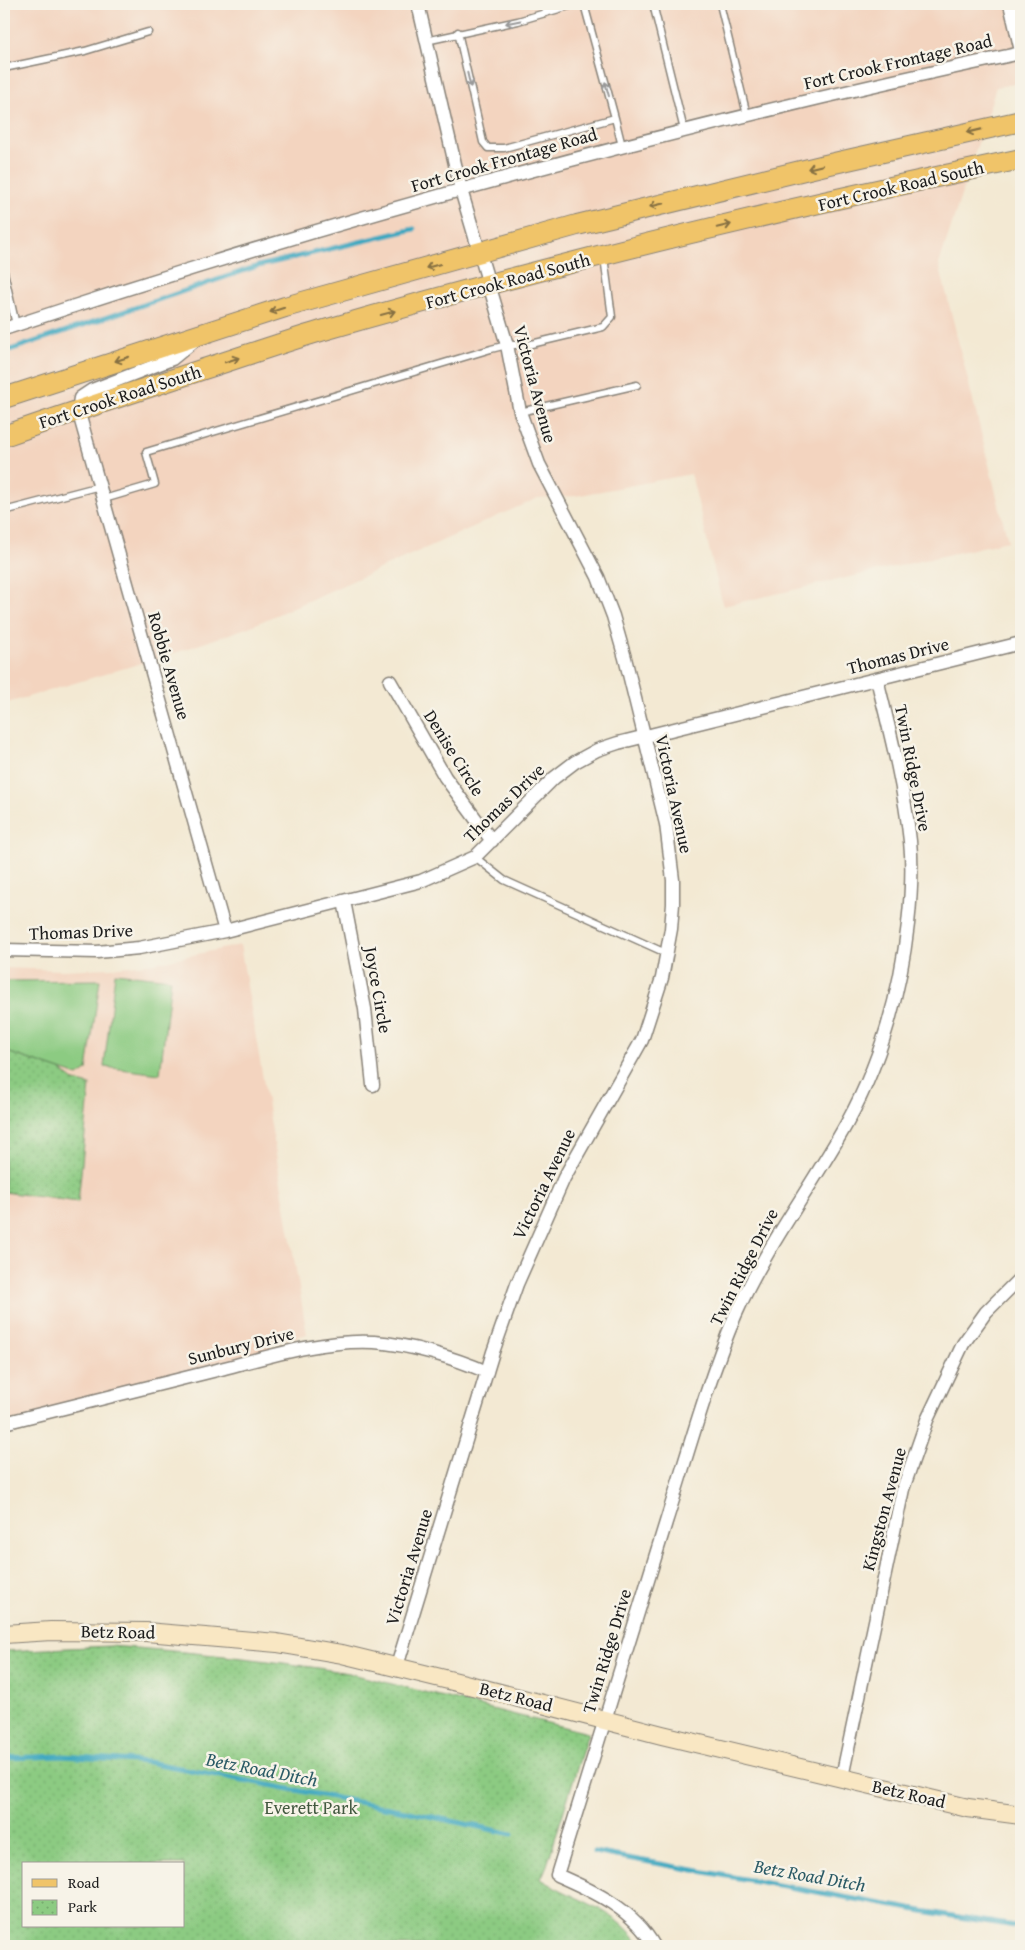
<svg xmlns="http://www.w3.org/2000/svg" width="1025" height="1950" viewBox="0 0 1025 1950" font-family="'Gentium Book Plus',serif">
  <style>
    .built { fill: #f3d4bf }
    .grass { fill: #8ccb82; stroke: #54744f }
    .park { fill: url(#park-dots); stroke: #54744f; fill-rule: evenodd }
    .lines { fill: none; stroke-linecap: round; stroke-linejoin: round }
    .stream { stroke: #40a8c0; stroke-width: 5 }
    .lane-casing { stroke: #888278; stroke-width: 9 }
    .street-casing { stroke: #888278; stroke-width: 15 }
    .secondary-casing { stroke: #888278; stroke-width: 20 }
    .primary-casing { stroke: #888278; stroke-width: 22 }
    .lane { stroke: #fff; stroke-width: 6 }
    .street { stroke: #fff; stroke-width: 12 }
    .secondary { stroke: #f9e7c3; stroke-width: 18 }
    .primary { stroke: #f0c469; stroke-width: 20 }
    .oneway { stroke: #999 }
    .oneway2 { stroke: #867042 }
    .labels { text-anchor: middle; stroke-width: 5; stroke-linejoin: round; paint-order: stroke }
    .street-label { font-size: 18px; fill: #1c1c1c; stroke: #f7f3e8 }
    .park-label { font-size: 18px; fill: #435940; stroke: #f7f3e8 }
    .water-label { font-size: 19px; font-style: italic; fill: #2c5b66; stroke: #f7f3e8 }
  </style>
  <defs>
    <pattern id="park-dots" width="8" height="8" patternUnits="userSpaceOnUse" patternTransform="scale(1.25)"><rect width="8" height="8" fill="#8ccb82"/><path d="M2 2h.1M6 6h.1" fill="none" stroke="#78ae70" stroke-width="1.8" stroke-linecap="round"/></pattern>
  </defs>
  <rect width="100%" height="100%" fill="#f7f3e8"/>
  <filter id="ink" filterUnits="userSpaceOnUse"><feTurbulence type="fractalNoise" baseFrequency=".02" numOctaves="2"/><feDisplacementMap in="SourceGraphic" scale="10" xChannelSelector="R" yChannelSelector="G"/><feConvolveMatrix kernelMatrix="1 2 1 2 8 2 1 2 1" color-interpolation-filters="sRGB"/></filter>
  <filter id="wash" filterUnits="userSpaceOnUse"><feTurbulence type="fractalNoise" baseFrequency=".0096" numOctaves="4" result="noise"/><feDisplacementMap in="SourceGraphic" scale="20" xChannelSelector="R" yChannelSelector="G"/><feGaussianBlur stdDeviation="1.12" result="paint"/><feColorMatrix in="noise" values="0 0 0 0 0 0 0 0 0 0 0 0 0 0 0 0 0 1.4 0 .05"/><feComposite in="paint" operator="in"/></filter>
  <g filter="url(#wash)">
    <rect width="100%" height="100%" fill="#f3e9d3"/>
    <path class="built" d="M4 4H1021V83L996 87 939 264 1008 541 723 606 691 474 575 496 538 498 249 627 172 654 4 704Z
      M240 945 307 1334 270 1343 272 1356 11 1422 4 1392V968L62 970 111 968 155 963Z"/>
    <path class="grass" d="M115 973 171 979 160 1074 104 1067Z
      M100 980 87 1070 78 1076 4 1051V981Z"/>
    <path class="park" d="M4 1051 60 1070 74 1081 90 1085 78 1202 4 1192Z
      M110 1646C190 1652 269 1659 348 1673L588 1733 547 1865 541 1879C576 1901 616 1908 641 1946H4V1651ZM24 1864H184V1926H24Z"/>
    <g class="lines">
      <path class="stream" d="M4 352 258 266 414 229
        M4 1758 63 1756 148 1762 405 1811 512 1834
        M594 1852 916 1910 1021 1927"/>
    </g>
  </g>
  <g filter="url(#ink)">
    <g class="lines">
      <defs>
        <path id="lane" d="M653 4 684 130
          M720 4 747 115
          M458 32 483 142 488 148H504L615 118 584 4
          M426 41 518 21 576 4
          M4 68 85 51 148 32
          M615 118 622 146
          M4 272 16 325
          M520 412 637 385
          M104 499 155 484 146 452 491 349 507 345H527L603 327 612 317 604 257
          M4 511 100 486
          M475 857 504 880 668 954"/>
        <path id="street" d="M1010 4 1021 51
          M4 329C337 218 677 126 1021 53
          M194 341 172 359 92 390 80 398 78 410 225 931
          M390 681 445 777 492 841
          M344 901 365 1009 373 1085
          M4 950 97 952 139 948 225 931 421 881 475 857 554 778 575 762 597 750 618 743 1021 643
          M4 1423C75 1405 146 1388 217 1370 267 1357 323 1339 374 1342 408 1344 455 1358 487 1372
          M397 1666 493 1352 517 1284 564 1178 642 1040 662 978 671 929 673 904V880L666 824 625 658 613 616 598 577 539 464 520 412 507 345 461 190 418 4
          M842 1777 903 1489 927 1420 963 1344 986 1312 1021 1277
          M654 1946C634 1910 594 1891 557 1875 593 1757 629 1639 666 1522 688 1453 707 1383 735 1316 765 1248 811 1188 847 1123 881 1061 900 994 908 924 911 897 913 868 910 841 904 786 890 732 877 679"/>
        <path id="secondary" d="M4 1634 51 1631 146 1632 277 1643 342 1654 465 1684 662 1735 968 1808 1021 1815"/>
        <path id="primary" d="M4 398 285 307 577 225 821 166 1021 121
          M4 436C72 412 141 390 210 367 247 355 284 342 321 331 552 264 786 208 1021 159"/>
      </defs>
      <use href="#lane" class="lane-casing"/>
      <use href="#street" class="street-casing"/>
      <use href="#secondary" class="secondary-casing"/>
      <use href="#primary" class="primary-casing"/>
      <use href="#lane" class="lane"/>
      <use href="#street" class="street"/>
      <use href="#secondary" class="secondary"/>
      <use href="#primary" class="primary"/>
    </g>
    <defs><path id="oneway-shaft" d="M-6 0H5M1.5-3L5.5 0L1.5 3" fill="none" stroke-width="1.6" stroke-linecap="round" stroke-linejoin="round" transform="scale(1.25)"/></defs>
    <g class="oneway">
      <use href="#oneway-shaft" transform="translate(513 22) rotate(168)"/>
      <use href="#oneway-shaft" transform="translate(469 80) rotate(77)"/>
      <use href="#oneway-shaft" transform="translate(607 89) rotate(-105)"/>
    </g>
    <g class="oneway2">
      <use href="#oneway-shaft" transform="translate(974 131) rotate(167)"/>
      <use href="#oneway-shaft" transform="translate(815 167) rotate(167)"/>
      <use href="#oneway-shaft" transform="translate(657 205) rotate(166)"/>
      <use href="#oneway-shaft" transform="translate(724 226) rotate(-13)"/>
      <use href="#oneway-shaft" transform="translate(433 266) rotate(164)"/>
      <use href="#oneway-shaft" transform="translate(277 310) rotate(162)"/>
      <use href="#oneway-shaft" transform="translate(388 313) rotate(-15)"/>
      <use href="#oneway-shaft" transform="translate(122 359) rotate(162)"/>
      <use href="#oneway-shaft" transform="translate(232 360) rotate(-18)"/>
    </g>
  </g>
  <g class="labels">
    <g class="street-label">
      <text transform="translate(898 62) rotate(-13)" y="6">Fort Crook Frontage Road</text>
      <text transform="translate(504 160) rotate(-16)" y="6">Fort Crook Frontage Road</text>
      <text transform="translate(901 186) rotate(-13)" y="6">Fort Crook Road South</text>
      <text transform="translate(508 281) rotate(-15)" y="6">Fort Crook Road South</text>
      <text transform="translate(535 384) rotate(75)" y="6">Victoria Avenue</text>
      <text transform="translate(120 397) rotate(-18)" y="6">Fort Crook Road South</text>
      <text transform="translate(898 656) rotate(-14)" y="6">Thomas Drive</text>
      <text transform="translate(169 666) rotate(74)" y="6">Robbie Avenue</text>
      <text transform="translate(454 753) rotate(58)" y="6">Denise Circle</text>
      <text transform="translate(913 768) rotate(79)" y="6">Twin Ridge Drive</text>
      <text transform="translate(674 794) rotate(78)" y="6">Victoria Avenue</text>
      <text transform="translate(504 803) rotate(-44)" y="6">Thomas Drive</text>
      <text transform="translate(81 932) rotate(-2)" y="6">Thomas Drive</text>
      <text transform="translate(378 990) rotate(80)" y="6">Joyce Circle</text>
      <text transform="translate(544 1184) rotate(-64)" y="6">Victoria Avenue</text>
      <text transform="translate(744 1267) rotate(-63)" y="6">Twin Ridge Drive</text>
      <text transform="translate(241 1346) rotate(-14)" y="6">Sunbury Drive</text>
      <text transform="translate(884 1509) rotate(-75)" y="6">Kingston Avenue</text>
      <text transform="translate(409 1567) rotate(-73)" y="6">Victoria Avenue</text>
      <text transform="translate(118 1632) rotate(1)" y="6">Betz Road</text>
      <text transform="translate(607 1651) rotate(-73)" y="6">Twin Ridge Drive</text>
      <text transform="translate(516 1697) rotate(14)" y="6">Betz Road</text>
      <text transform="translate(909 1794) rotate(13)" y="6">Betz Road</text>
    </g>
    <g class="park-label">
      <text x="311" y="1814">Everett Park</text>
    </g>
    <g class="water-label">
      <text transform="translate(262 1769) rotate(11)" y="7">Betz Road Ditch</text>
      <text transform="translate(810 1875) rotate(10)" y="7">Betz Road Ditch</text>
    </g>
  </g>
  <rect width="1025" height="1950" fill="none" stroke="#f7f3e8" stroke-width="20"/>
  <rect x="22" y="1862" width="162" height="65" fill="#f7f3e8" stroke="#9f9d96"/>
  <rect x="32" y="1879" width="25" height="8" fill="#f0c469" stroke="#9f9d96"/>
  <text x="68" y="1888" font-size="15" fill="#1c1c1c">Road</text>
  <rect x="32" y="1900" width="25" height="15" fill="url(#park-dots)" stroke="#9f9d96"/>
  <text x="68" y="1912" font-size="15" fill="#1c1c1c">Park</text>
</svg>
